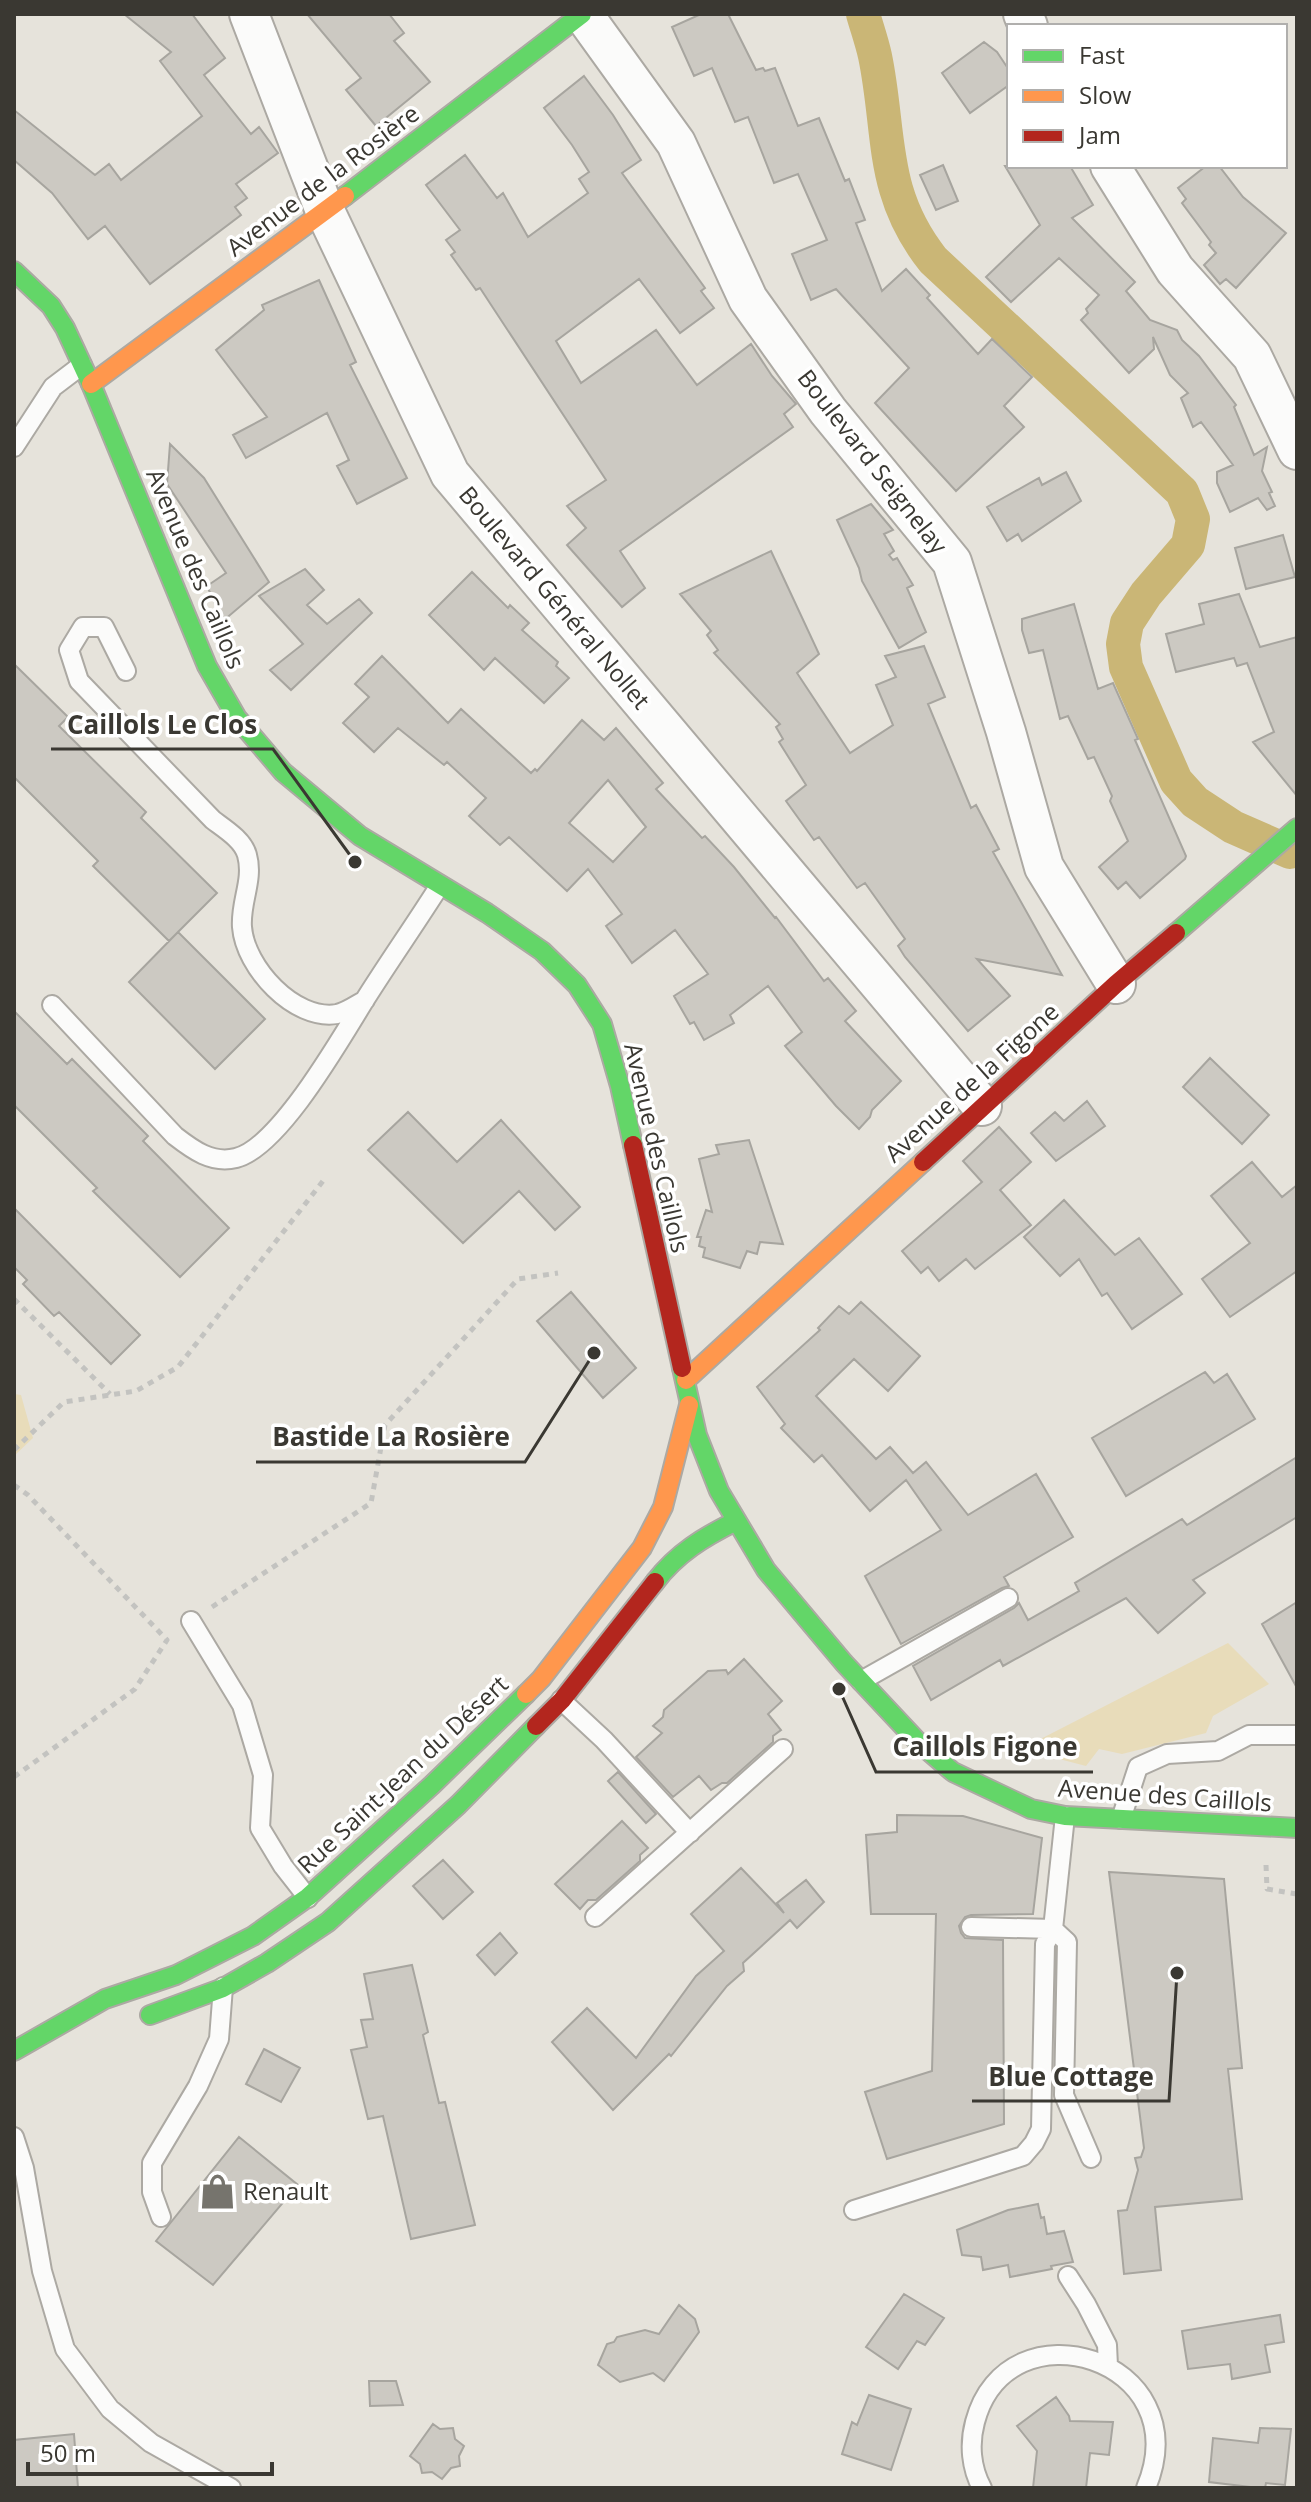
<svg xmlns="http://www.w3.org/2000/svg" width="1311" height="2502" viewBox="0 0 1311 2502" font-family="'Open Sans',sans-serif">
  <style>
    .green { fill: #e8dcba }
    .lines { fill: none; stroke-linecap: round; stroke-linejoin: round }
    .canal { stroke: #cab676; stroke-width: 34 }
    .building { fill: #ccc9c2; stroke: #a7a59f; stroke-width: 2; fill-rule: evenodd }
    .lane-casing { stroke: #aca9a3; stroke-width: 22 }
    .street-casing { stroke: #aca9a3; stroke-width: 42 }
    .fast-casing { stroke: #aca9a3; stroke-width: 22 }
    .slow-casing { stroke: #aca9a3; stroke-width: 22 }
    .jam-casing { stroke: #aca9a3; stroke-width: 22 }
    .path { stroke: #c3c3c0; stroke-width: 5; stroke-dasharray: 6 6; stroke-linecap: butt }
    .lane { stroke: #fbfbfa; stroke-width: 18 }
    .street { stroke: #fbfbfa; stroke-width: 38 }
    .fast { stroke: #63d668; stroke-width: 18 }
    .slow { stroke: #ff974d; stroke-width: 18 }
    .jam { stroke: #b3261e; stroke-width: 18 }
    .labels { text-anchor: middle; stroke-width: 7; stroke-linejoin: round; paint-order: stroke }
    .street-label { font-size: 24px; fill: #3a3832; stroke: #fff }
    .poi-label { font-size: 24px; fill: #3a3832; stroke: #fff; text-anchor: start }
    .leader { fill: none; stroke: #3a3832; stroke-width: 3 }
    .callout-dot { fill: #3a3832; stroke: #fff; stroke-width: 3 }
    .callout-label { font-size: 26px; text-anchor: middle; font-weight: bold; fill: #3a3832; stroke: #fff; stroke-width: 7; stroke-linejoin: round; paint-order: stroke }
  </style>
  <rect width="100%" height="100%" fill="#e6e3db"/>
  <path class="green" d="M14 1394 21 1395 33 1438 14 1456Z
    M1228 1643 1269 1684 1213 1716 1206 1733 1122 1754 1099 1749 1086 1766 1021 1749Z"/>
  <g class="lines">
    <path class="canal" d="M863 14C867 28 872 42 875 56 891 133 879 192 933 260L1182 492 1193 519 1188 545 1146 594 1127 623 1123 644 1126 667 1176 781 1195 802 1233 827 1290 852"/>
  </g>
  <path class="building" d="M124 14H192L225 58 204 75 251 134 259 127 278 153 236 184 247 198 235 207 241 215 150 284 105 226 88 239 52 193 14 160V110L95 175 109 164 121 180 202 116 160 61 171 52Z
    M307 14H389L404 33 394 41 430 82 376 126 346 90 361 78Z
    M701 14H728L756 70 763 68 765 71 775 68 798 126 819 118 845 181 849 179 865 220 856 223 882 291 906 269 930 295 927 298 978 354 992 339 1032 377 1004 406 1024 427 956 491 875 403 909 368 836 289 811 300 792 254 827 240 798 174 774 183 748 117 735 122 712 68 694 76 672 27Z
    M984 42 997 52 1007 67 1009 85 970 113 942 73Z
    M584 76 613 115 641 160 622 173 705 288 701 291 714 308 680 333 639 279 556 341 581 383 656 330 697 385 751 344 772 376 796 404 784 414 793 427 620 551 645 588 622 607 567 545 586 528 567 506 606 480 480 288 476 290 451 255 455 252 446 240 460 230 426 185 465 155 497 198 503 193 528 237 588 193 579 179 589 172 572 145 544 108Z
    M943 165 958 201 936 210 920 175Z
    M1005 166H1070L1093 205 1072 218 1135 282 1126 291 1150 320 1177 330 1182 340 1199 356 1236 405 1234 407 1254 455 1267 447 1262 471 1272 492 1269 493 1275 506 1267 510 1258 498 1230 512 1217 483V472L1233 465 1201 422 1193 427 1181 398 1188 393 1170 375 1153 337 1154 349 1129 373 1081 320 1088 313 1086 309 1099 295 1059 258 1011 302 986 277 1040 225Z
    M1206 166H1219L1243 197 1286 233 1236 288 1226 279 1220 284 1204 265 1216 253 1209 245 1211 242 1182 203 1186 199 1178 188Z
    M319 280 356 362 350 365 407 478 357 504 337 466 349 460 327 413 246 458 233 435 267 417 216 350 264 310 262 305Z
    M170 444 204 478 269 582 223 621 207 586 226 573 167 484Z
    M1066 472 1081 501 1022 541 1018 534 1007 541 987 507 1039 478 1042 485Z
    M871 504 893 530 884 534 894 551 889 555 893 560 897 558 913 585 907 588 926 632 899 648 862 581 859 568 837 520Z
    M1283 535 1295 577 1246 589 1235 548Z
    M771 551 819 654 797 673 850 753 893 725 876 685 896 677 885 656 924 646 945 697 928 704 971 808 976 805 999 849 993 852 1062 975 977 959 1010 996 968 1031 905 957 898 946 905 939 865 883 857 888 819 837 814 840 786 801 806 785 779 742 783 739 776 727 780 724 714 653 718 650 707 635 711 631 680 594Z
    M305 569 324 590 307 605 327 624 359 599 372 613 291 690 270 670 303 644 259 596Z
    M472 572 508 608 510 605 529 623 522 630 558 662 556 666 569 678 544 703 495 658 484 670 429 615Z
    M1239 594 1260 647 1297 637V796L1253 742 1274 732 1247 663 1237 666 1234 658 1176 672 1166 634 1204 624 1199 604Z
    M1074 604 1098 689 1113 683 1138 739 1135 740 1186 856 1185 859 1140 898 1126 882 1118 889 1099 867 1128 841 1110 801 1112 796 1094 757 1088 759 1068 716 1060 719 1043 650 1029 653 1022 630V619Z
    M382 656 448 723 461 709 531 773 535 769 537 771 582 720 604 740 616 728 663 783 656 789 702 838 705 836 734 867 775 918 776 917 824 981 828 978 856 1011 845 1021 901 1081 872 1110 870 1117 859 1129 836 1106 785 1046 802 1032 768 986 730 1015 734 1023 704 1040 694 1022 690 1024 674 996 708 974 675 930 632 963 606 926 622 914 588 869 567 891 509 837 500 845 469 816 486 798 447 762 444 765 398 728 374 752 343 723 369 697 355 684ZM608 780 646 827 613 862 569 823Z
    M14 664 68 717 59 726 146 812 141 818 217 893 169 941 93 866 98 861 14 777Z
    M178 932 265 1019 215 1069 129 982Z
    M14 1011 67 1064 72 1059 148 1136 143 1141 229 1228 180 1277 93 1191 97 1188 14 1105Z
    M1210 1058 1269 1115 1242 1144 1183 1087Z
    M1087 1101 1105 1126 1056 1161 1031 1133 1055 1112 1064 1121Z
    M408 1112 457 1162 501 1120 580 1207 555 1230 519 1191 463 1243 368 1150Z
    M999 1127 1031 1162 1000 1190 1031 1225 975 1269 966 1259 939 1281 928 1267 921 1273 902 1251 982 1182 963 1161Z
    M749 1140 783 1244 760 1242 757 1254 747 1251 740 1268 703 1257 705 1248 699 1246 701 1237H697L706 1210 712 1212 699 1159 719 1154 716 1145Z
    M1252 1162 1282 1197 1297 1185V1271L1230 1317 1202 1279 1250 1243 1211 1196Z
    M1064 1200 1115 1255 1139 1238 1182 1294 1132 1329 1107 1293 1102 1296 1079 1259 1060 1276 1024 1237Z
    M14 1208 140 1335 111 1364 59 1312 54 1316 23 1284 27 1280 14 1267Z
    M571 1292 636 1368 603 1398 537 1321Z
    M861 1302 920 1356 888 1391 854 1359 816 1396 876 1459 890 1447 913 1473 926 1462 968 1515 1036 1474 1073 1537 1004 1577 1009 1586 1002 1588 901 1644 865 1576 941 1530 906 1480 870 1511 822 1455 814 1462 781 1428 785 1424 757 1387 820 1330 818 1328 839 1306 849 1314Z
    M1205 1372 1214 1383 1227 1374 1255 1419 1126 1496 1092 1438Z
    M1297 1457V1517L1193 1580 1205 1593 1158 1633 1126 1598 1003 1666 1000 1660 931 1700 913 1666 1014 1608 1019 1603 1028 1620 1079 1591 1075 1583 1182 1519 1187 1525Z
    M1297 1602V1688L1262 1624Z
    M744 1659 782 1701 768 1714 781 1730 773 1736V1742L727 1783H722L711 1790 699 1776 673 1797 636 1757 662 1733 653 1726 663 1717 664 1710 708 1671 726 1670 728 1674Z
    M618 1772 656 1814 646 1823 608 1781Z
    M897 1815 963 1816 1042 1838 1033 1914 971 1915 965 1917 959 1926 961 1933 965 1938 1003 1940 1004 2124 887 2159 865 2092 932 2071 936 1914H871L866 1835 897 1832Z
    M622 1821 648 1848 640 1855V1861L596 1900H588L580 1909 555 1884Z
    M443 1860 473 1892 443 1919 413 1886Z
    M741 1868 784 1913 777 1903 806 1880 824 1902 797 1928 790 1920 743 1963 744 1971 727 1986 671 2056 669 2054 613 2110 552 2042 587 2008 636 2058 696 1976 724 1951 691 1914Z
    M1109 1872 1224 1879 1242 2068 1228 2069 1242 2199 1155 2207 1161 2270 1124 2274 1118 2211 1127 2210 1138 2170 1135 2158 1141 2157 1144 2148Z
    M500 1933 517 1953 495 1975 477 1955Z
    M412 1965 428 2032 423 2035 439 2103 445 2102 475 2225 411 2239 383 2116 368 2119 351 2050 367 2047 361 2020 373 2019 364 1974Z
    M264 2049 300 2068 281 2102 246 2084Z
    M239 2137 298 2185 213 2285 156 2241Z
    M1038 2204 1041 2218 1044 2217 1047 2234 1064 2231 1073 2262 1051 2266 1052 2269 1010 2277 1008 2265 983 2270 981 2257 962 2255 957 2230 1008 2210Z
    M904 2294 944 2318 925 2345 917 2341 898 2369 866 2347Z
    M679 2305 695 2319 699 2332 664 2381 653 2373 620 2382 598 2365 607 2344 614 2342 617 2337 645 2330 659 2334Z
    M1280 2315 1284 2342 1265 2345 1270 2372 1232 2379 1230 2364 1188 2369 1182 2331Z
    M369 2381H396L403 2405 370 2406Z
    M869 2395 911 2409 891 2470 842 2454 852 2422 857 2425Z
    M1056 2397 1069 2416 1070 2421 1113 2422 1109 2455 1090 2453 1086 2488H1033L1037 2451 1017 2426Z
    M433 2424 440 2429 453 2428 455 2439 464 2446 459 2456 460 2466 451 2468 442 2479 432 2472 422 2473 420 2464 410 2456Z
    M1260 2428 1291 2429 1285 2485 1266 2483 1265 2488H1259L1209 2482 1213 2438 1258 2443Z
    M74 2434 78 2488H14V2440Z"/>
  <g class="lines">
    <defs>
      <path id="lane" d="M14 447 53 387 82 365
        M126 671 104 627H83L69 650 79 681 213 820C225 829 243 840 247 855 254 880 240 902 242 927 245 967 294 1021 337 1014 346 1012 356 1005 365 1000
        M52 1005 175 1136C193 1150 212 1164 236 1158 280 1147 342 1036 366 998 390 960 416 923 440 885
        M191 1621 242 1705 263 1775 260 1828 283 1866 308 1898
        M861 1681 1008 1598
        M561 1700 604 1740 690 1833
        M1065 1816 1053 1929 1067 1942 1064 2095 1091 2158
        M1121 1819 1138 1767 1167 1754 1218 1751 1249 1735H1297
        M595 1917 783 1749
        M14 2137 24 2168 42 2271 65 2349 110 2409 151 2443 231 2488
        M854 2210 1023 2156 1034 2143 1041 2129 1045 1944 1053 1929 971 1927
        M161 2217 152 2192V2163L198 2086 219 2039 223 1987
        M1068 2276 1086 2304 1107 2345 1108 2366
        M982 2488C971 2468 969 2444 975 2422 1007 2300 1200 2358 1146 2488"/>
      <path id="street" d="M249 14 325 211 450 474 982 1106
        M583 14 676 143 748 299 828 411 952 562 1006 732 1044 867 1116 984
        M1023 14 1028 26
        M1110 166 1175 270 1252 356 1297 450"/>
      <path id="fast" d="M345 196 582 14
        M14 271 51 306 65 328 91 384 207 666 237 718 283 772 360 836 487 913 542 951 577 985 602 1024 620 1086 633 1145
        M1176 933 1297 828
        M682 1368 697 1435 719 1491 766 1570 844 1663 918 1742 953 1772 1031 1809 1065 1816 1297 1828
        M655 1582C677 1553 704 1537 736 1521
        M150 2015 223 1988 267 1963 328 1922 458 1805 536 1726
        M14 2051 105 1999 176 1975 253 1936 308 1897 432 1785 526 1694"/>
      <path id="slow" d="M91 384 345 196
        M686 1380 923 1162
        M526 1694 541 1679 642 1548 663 1507 689 1405"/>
      <path id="jam" d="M633 1145 682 1368
        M923 1162 1116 984 1176 933
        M536 1726 562 1700 655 1582"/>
    </defs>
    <use href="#lane" class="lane-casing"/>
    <use href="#street" class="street-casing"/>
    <use href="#fast" class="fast-casing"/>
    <use href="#slow" class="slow-casing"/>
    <use href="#jam" class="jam-casing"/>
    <path class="path" d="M14 1299 110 1394
      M14 1450 64 1402 136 1391 178 1367 323 1181
      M14 1485 28 1495 167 1640 135 1689 14 1777
      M212 1607 371 1503 385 1425 518 1279 558 1273
      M1266 1865 1267 1889 1297 1894"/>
    <use href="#lane" class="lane"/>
    <use href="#street" class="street"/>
    <use href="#fast" class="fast"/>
    <use href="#slow" class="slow"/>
    <use href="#jam" class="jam"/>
  </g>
  <defs>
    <symbol id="shop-bare" viewBox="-9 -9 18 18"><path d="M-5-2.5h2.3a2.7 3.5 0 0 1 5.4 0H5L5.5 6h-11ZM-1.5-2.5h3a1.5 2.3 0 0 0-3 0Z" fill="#76746d" stroke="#fff" stroke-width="2.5" paint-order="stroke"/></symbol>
  </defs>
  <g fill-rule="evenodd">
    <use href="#shop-bare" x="192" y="2166" width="51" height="51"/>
  </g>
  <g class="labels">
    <g class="street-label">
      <text transform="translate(323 181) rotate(-37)" y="8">Avenue de la Rosière</text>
      <text transform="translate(872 462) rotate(52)" y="8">Boulevard Seignelay</text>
      <text transform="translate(195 569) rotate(67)" y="8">Avenue des Caillols</text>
      <text transform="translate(554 598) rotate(50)" y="8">Boulevard Général Nollet</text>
      <text transform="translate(972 1083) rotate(-42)" y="8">Avenue de la Figone</text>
      <text transform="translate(656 1148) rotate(77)" y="8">Avenue des Caillols</text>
      <text transform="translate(403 1775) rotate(-43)" y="8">Rue Saint-Jean du Désert</text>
      <text transform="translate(1165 1796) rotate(4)" y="8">Avenue des Caillols</text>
    </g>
    <g class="poi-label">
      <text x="243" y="2200">Renault</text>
    </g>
  </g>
  <path class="leader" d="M355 862L273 749H51M594 1353L525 1462H256M839 1689L876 1772H1093M1177 1973L1169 2101H972"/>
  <g class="callout-dot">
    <circle cx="355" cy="862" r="8"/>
    <circle cx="594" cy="1353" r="8"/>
    <circle cx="839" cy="1689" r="8"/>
    <circle cx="1177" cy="1973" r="8"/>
  </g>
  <g class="callout-label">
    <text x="162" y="734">Caillols Le Clos</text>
    <text x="391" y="1446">Bastide La Rosière</text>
    <text x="985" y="1756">Caillols Figone</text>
    <text x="1071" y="2086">Blue Cottage</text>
  </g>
  <rect width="1311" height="2502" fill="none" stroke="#3a3832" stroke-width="32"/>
  <rect x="1007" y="24" width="280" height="144" fill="#ffffff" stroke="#b0afad" stroke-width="2"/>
  <rect x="1023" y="50" width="40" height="12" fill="#63d668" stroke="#b0afad" stroke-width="2"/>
  <text x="1079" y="64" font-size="24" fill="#3a3832">Fast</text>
  <rect x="1023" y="90" width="40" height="12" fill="#ff974d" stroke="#b0afad" stroke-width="2"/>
  <text x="1079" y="104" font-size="24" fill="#3a3832">Slow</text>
  <rect x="1023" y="130" width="40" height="12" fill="#b3261e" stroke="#b0afad" stroke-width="2"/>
  <text x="1079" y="144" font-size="24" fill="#3a3832">Jam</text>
  <path d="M28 2462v12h244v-12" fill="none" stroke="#3a3832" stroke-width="4"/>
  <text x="40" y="2462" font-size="24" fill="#3a3832" stroke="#ffffff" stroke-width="6" paint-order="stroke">50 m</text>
</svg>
